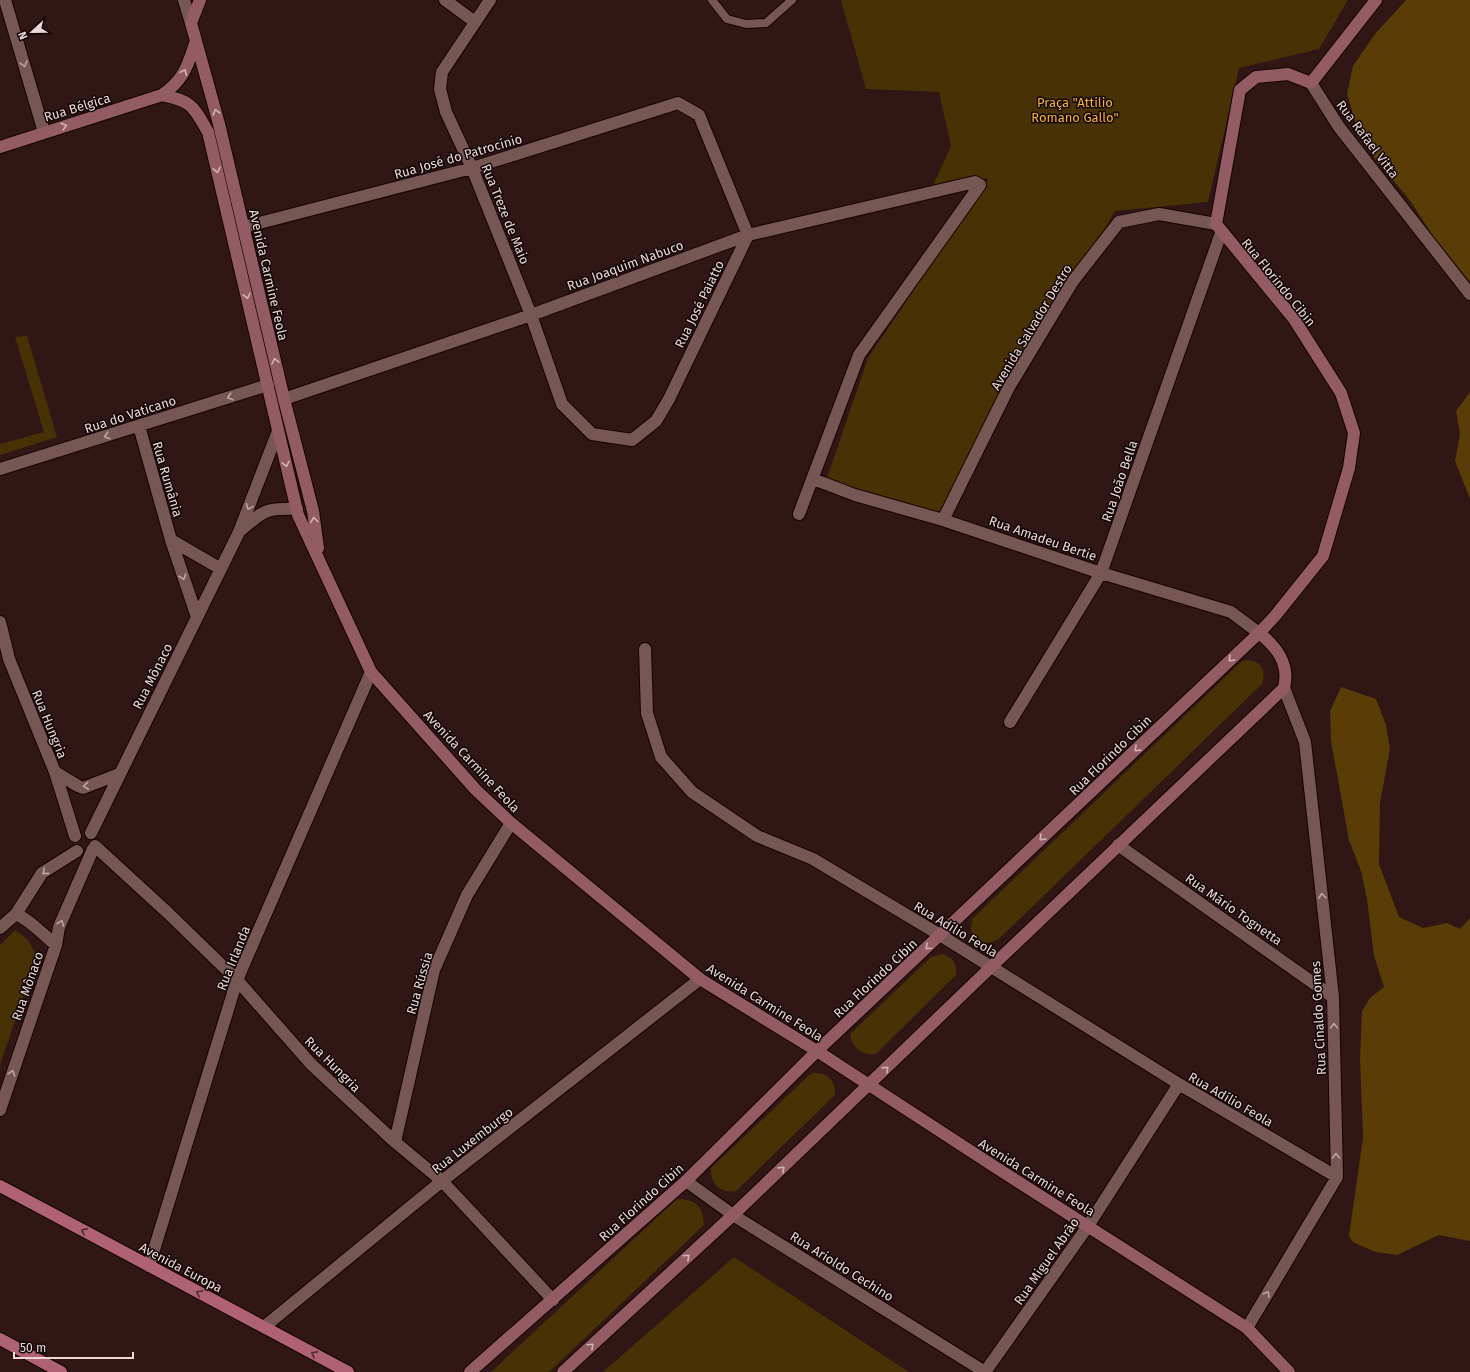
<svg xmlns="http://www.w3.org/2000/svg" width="1470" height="1372" viewBox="0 0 1470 1372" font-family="'Fira Sans',sans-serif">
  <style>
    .green { fill: #493106 }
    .forest { fill: #5a3c07 }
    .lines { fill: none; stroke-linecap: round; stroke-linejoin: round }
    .lane-casing { stroke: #160302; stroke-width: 10 }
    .street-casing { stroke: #160302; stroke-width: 14 }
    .secondary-casing { stroke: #160302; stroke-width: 14 }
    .primary-casing { stroke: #160302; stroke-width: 14 }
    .lane { stroke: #765753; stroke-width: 8 }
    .street { stroke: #765753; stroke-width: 12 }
    .secondary { stroke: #935c64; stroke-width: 12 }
    .primary { stroke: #b06275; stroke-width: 12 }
    .oneway { stroke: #bda5a2 }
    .oneway2 { stroke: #d1b4b4 }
    .oneway3 { stroke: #502b32 }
    .labels { text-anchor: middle; stroke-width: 3; stroke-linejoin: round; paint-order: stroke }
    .park-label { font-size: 13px; fill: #fab131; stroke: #100605 }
    .street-label { font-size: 13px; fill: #ecd9d7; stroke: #100605 }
  </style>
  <rect width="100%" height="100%" fill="#301614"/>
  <path class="green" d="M841 0H1348L1319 49 1239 68 1208 202 1115 211 1033 348 943 520 827 478 868 358 988 180 987 178 930 192 951 146 939 92 866 89Z
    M27 336 57 437 0 455V444L44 432 15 337Z
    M1246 660C1261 660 1267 671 1262 684L999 939C987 946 976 943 971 930L972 919 1242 661Z
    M15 930 27 939 37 956 0 1065V945Z
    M942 954C953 957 957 964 956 975L876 1054C862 1056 852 1048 850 1034L931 957Z
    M813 1073C828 1072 836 1081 835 1095L736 1191C721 1194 710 1184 711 1168L808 1076Z
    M677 1199C694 1198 704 1207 704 1225L549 1372H491Z
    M734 1257 909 1372H603Z"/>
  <path class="forest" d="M1406 0H1470V282L1433 236 1409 199 1375 159 1357 127 1347 94 1353 66 1375 34Z
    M1470 392V499L1455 461 1460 434 1456 411Z
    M1341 687 1376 699 1386 725 1390 749 1380 803 1379 864 1399 917 1423 928 1447 923 1460 929 1470 918V1241L1439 1235 1397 1255 1375 1252 1353 1242 1349 1236 1363 1138 1360 1059 1362 1011 1370 998 1384 987 1374 956 1367 899 1361 871 1349 840 1331 741 1330 711Z"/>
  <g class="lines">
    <defs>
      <path id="lane" d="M712 0 727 19 746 24 766 23 792 0"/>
      <path id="street" d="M5 0 44 132
        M184 0 191 23
        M445 0 475 22
        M1311 83 1339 127 1470 294
        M244 227 472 168 678 103 699 115 748 235 669 399 656 421 632 440 592 434 562 404 531 315 472 168 446 112 440 89 442 72 490 0
        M284 399 531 315 748 235 975 182 980 185 859 355 799 514
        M139 426 171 540 197 617
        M0 469 268 385
        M813 479 855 495 943 520 1101 573 1231 612 1259 633
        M943 520 1009 387 1073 281 1119 222 1159 214 1216 224
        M241 530C264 510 266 508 297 509
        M171 540 221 569
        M0 622 9 659 55 772 75 836
        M645 649 647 713 661 757 692 792 757 836 813 859 940 935 1179 1084 1337 1177
        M1010 722 1101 573 1221 233
        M55 772 78 786 83 788 119 774
        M91 833 239 532 278 431
        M1118 845 1333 997
        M95 846 168 913 237 980 311 1064 395 1142 442 1181 553 1300
        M16 914C33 922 42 934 56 945
        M0 928 16 914 42 873 77 851
        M0 1110 56 945 59 927 93 849
        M395 1142 434 970 467 895 511 823
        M686 1181 733 1215 985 1372 1088 1226 1179 1084
        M149 1266 237 980 371 672
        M264 1327 442 1181 700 979
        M1247 1328 1337 1177 1333 997 1305 742 1284 688"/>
      <path id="secondary" d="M200 0 191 23 219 124 284 399 313 511 318 548
        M162 95C192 101 193 106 208 132L298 515 371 672 476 790 511 823 700 979 817 1051 992 1165 1247 1328 1289 1372
        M0 147 162 95C185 79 187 66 196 41
        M470 1372 686 1181 817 1051 1259 633 1275 616 1323 556 1349 468 1354 433 1341 393 1294 319 1216 224 1240 90 1256 77 1288 74 1311 83 1376 0
        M563 1372 733 1215 991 967 1284 688C1290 664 1277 647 1259 633"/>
      <path id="primary" d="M0 1186 348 1372
        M0 1339 61 1372"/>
    </defs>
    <use href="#lane" class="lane-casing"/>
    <use href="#street" class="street-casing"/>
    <use href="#secondary" class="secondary-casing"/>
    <use href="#primary" class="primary-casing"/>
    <use href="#lane" class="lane"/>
    <use href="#street" class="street"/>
    <use href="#secondary" class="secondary"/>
    <use href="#primary" class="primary"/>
  </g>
  <defs><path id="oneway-chevron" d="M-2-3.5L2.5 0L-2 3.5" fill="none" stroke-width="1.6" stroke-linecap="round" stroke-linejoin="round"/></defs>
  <g class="oneway">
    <use href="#oneway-chevron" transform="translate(24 64) rotate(74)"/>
    <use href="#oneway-chevron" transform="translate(230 397) rotate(163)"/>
    <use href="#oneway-chevron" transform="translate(107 436) rotate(162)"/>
    <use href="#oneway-chevron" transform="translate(249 507) rotate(111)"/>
    <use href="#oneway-chevron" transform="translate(183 577) rotate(71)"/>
    <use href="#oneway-chevron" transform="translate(86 786) rotate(174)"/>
    <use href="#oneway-chevron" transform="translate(45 872) rotate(140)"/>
    <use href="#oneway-chevron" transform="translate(1322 896) rotate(-96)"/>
    <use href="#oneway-chevron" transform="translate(61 923) rotate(-69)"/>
    <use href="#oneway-chevron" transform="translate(1334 1026) rotate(-91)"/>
    <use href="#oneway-chevron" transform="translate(12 1073) rotate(-71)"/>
    <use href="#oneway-chevron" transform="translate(1336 1156) rotate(-91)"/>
    <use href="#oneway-chevron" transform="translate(1267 1294) rotate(-59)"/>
  </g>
  <g class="oneway2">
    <use href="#oneway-chevron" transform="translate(184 72) rotate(-66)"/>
    <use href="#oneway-chevron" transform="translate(216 112) rotate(-105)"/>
    <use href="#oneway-chevron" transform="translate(64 126) rotate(-17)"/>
    <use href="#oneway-chevron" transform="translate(217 170) rotate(77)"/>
    <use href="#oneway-chevron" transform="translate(247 296) rotate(77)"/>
    <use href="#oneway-chevron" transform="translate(275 361) rotate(-103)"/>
    <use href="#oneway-chevron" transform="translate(286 464) rotate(77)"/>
    <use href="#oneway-chevron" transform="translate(314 520) rotate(-97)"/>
    <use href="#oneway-chevron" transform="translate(1231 659) rotate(136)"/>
    <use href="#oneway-chevron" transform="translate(1137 749) rotate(136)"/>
    <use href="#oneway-chevron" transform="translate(1042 838) rotate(136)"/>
    <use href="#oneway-chevron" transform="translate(928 947) rotate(137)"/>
    <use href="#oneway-chevron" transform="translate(886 1069) rotate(-44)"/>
    <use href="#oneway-chevron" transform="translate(782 1169) rotate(-44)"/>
    <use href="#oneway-chevron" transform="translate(687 1257) rotate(-43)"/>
    <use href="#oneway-chevron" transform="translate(591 1346) rotate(-43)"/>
  </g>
  <g class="oneway3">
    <use href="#oneway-chevron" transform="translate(84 1231) rotate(-152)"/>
    <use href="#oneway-chevron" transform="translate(199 1293) rotate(-152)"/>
    <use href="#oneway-chevron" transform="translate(314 1354) rotate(-152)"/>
  </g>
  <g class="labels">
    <g class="park-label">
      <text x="1075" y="107">Praça "Attilio<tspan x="1075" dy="15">Romano Gallo"</tspan></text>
    </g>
    <g class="street-label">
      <text transform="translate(77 107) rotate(-17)" y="5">Rua Bélgica</text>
      <text transform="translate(1368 139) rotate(53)" y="5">Rua Rafael Vitta</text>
      <text transform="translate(458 156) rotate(-16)" y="5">Rua José do Patrocínio</text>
      <text transform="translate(506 214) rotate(68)" y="5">Rua Treze de Maio</text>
      <text transform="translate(625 265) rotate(-20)" y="5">Rua Joaquim Nabuco</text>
      <text transform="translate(269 275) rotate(77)" y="5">Avenida Carmine Feola</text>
      <text transform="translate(1279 282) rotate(51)" y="5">Rua Florindo Cibin</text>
      <text transform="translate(699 304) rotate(-64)" y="5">Rua José Paiatto</text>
      <text transform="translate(1031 327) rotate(-59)" y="5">Avenida Salvador Destro</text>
      <text transform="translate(130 414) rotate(-18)" y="5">Rua do Vaticano</text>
      <text transform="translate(168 479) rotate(74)" y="5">Rua Rumânia</text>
      <text transform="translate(1119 481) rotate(-71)" y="5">Rua João Bella</text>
      <text transform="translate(1043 538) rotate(19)" y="5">Rua Amadeu Bertie</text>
      <text transform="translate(152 676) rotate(-63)" y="5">Rua Mônaco</text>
      <text transform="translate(50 724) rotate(68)" y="5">Rua Hungria</text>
      <text transform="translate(1110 755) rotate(-44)" y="5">Rua Florindo Cibin</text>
      <text transform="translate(472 761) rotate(47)" y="5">Avenida Carmine Feola</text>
      <text transform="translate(1234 909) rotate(35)" y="5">Rua Mário Tognetta</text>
      <text transform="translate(956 929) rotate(31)" y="5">Rua Adílio Feola</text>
      <text transform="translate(233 958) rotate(-68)" y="5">Rua Irlanda</text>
      <text transform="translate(875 978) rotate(-43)" y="5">Rua Florindo Cibin</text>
      <text transform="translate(419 983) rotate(-74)" y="5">Rua Rússia</text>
      <text transform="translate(27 986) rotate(-71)" y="5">Rua Mônaco</text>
      <text transform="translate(765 1002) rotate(32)" y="5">Avenida Carmine Feola</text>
      <text transform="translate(1318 1018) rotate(-93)" y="5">Rua Cinaldo Gomes</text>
      <text transform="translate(333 1064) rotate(45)" y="5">Rua Hungria</text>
      <text transform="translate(1231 1099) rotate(30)" y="5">Rua Adílio Feola</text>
      <text transform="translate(472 1140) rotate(-38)" y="5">Rua Luxemburgo</text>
      <text transform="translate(1037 1177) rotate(32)" y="5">Avenida Carmine Feola</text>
      <text transform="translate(641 1202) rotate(-42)" y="5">Rua Florindo Cibin</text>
      <text transform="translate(1046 1261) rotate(-55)" y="5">Rua Miguel Abrão</text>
      <text transform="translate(842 1266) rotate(32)" y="5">Rua Arioldo Cechino</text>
      <text transform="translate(181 1267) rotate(28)" y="5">Avenida Europa</text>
    </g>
  </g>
  <g transform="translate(32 32) rotate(248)" stroke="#100605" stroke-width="3" paint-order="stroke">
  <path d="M0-3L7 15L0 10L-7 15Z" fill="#ecd9d7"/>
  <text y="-6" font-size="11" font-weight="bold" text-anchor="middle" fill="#ecd9d7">N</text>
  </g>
  <path d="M14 1352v6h119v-6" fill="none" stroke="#ecd9d7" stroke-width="2"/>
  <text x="20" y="1352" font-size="12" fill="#ecd9d7" stroke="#100605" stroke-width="3" paint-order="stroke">50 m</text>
</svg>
